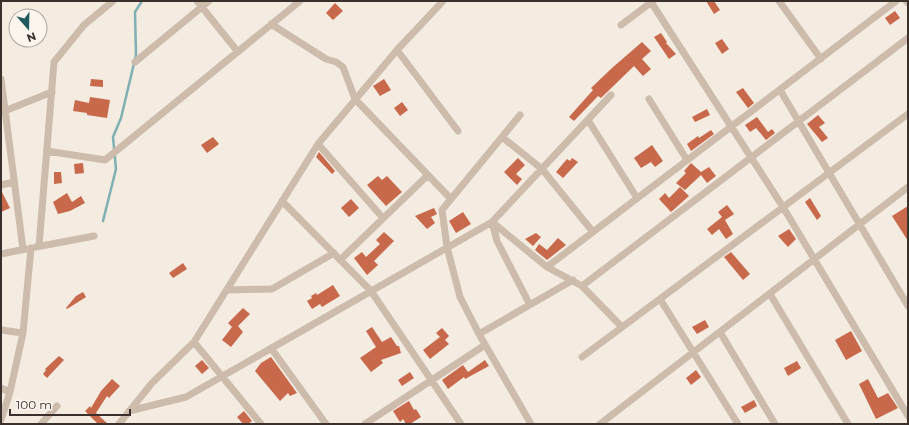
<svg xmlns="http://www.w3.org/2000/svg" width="909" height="425" viewBox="0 0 909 425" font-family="Montserrat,sans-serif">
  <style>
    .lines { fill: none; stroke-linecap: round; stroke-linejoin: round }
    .stream { stroke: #7fb0b2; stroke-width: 2.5 }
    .building { fill: #c8694b }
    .street { stroke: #cdbbac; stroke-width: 7 }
  </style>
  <rect width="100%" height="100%" fill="#f4ebe1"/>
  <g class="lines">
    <path class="stream" d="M103 221 116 169 113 137 121 118 136 55 135 12 142 1"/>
  </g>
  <path class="building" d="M706 1H714L720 10 714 14Z
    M335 3 343 11 333 20 326 13Z
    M895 11 900 18 890 25 885 18Z
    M661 33 667 42 666 43 676 54 669 59 654 37Z
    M722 39 729 49 722 54 715 43Z
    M642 42 651 51 642 59 651 69 643 76 634 66 601 98 598 96 574 121 569 117 593 90 591 88 612 68Z
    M91 79 103 80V87L90 86Z
    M384 79 391 90 380 96 373 86Z
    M743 88 754 103 748 108 736 92Z
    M90 97 110 100 107 118 87 115V113L73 111 75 100 89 103Z
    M402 102 408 110 400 116 394 108Z
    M707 109 710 115 695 122 692 117Z
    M818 115 825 123 819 127 828 138 822 142 807 124Z
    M757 117 768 132 772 129 775 133 766 140 756 128 750 132 745 125Z
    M711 130 714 134 691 151 687 144 698 136 699 138Z
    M213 137 219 144 207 153 201 145Z
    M652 145 663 161 655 167 651 162 641 168 634 158Z
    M319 152 335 171 332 174 316 157Z
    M518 158 525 165 516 174 522 179 517 185 504 172Z
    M572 158 578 162 563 178 556 172 567 159 570 161Z
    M83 163 84 173 75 174 74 164Z
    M691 163 701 172 709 167 716 176 707 183 701 175 685 190 676 183 686 173 684 171Z
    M54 172H61L62 183 54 184Z
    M378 176 382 180 387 176 402 192 386 206 367 185Z
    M680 187 689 196 671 212 659 199 665 193 669 198Z
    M1 190 10 208 1 212Z
    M67 193 72 202 81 196 85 203 70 211 58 214 53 202Z
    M810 198 821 216 817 220 805 202Z
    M351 199 359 208 349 217 341 208Z
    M727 205 734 214 725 220 733 234 726 239 719 229 712 235 707 229 722 217 718 212Z
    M908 206V241L892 216Z
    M434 208 437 214 431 217 435 223 427 229 415 216Z
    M463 212 471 224 456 233 449 221Z
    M789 229 796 239 788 247 778 236Z
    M384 232 394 241 374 261 378 265 367 275 354 258 362 252 366 257 380 244 376 240Z
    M536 233 541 237 533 246 525 239Z
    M558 238 566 245 547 260 535 250 539 244 547 250Z
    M731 252 750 274 743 280 724 257Z
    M183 263 187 269 173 278 169 273Z
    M333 285 340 296 322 307 320 304 312 309 307 301 312 298 311 296 316 293 317 295Z
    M83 292 86 297 67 309 66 308 76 296Z
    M243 308 250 314 238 326 243 332 231 347 222 340 232 327 228 323Z
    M705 320 709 327 697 334 692 327Z
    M372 327 382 342 391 337 397 346H399L401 353 381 360 383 363 371 372 360 358 376 347 366 331Z
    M442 328 449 336 445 340 449 344 430 359 423 350 440 337 436 333Z
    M851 331 862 351 846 360 835 340Z
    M59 356 64 360 47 378 43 374 46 370 45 369Z
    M271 357 297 393 290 396 288 393 280 401 255 371 261 363Z
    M202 360 209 368 202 374 195 366Z
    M485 360 489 366 465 379 464 377 448 389 442 380 463 365 468 372Z
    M797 361 801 368 788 376 784 368Z
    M696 370 701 377 691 385 686 378Z
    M410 372 414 378 402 386 398 380Z
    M112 379 120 386 109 398 107 396 96 413 108 424H98L85 411 90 406 91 408 101 391Z
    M868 379 878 398 888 393 898 408 876 419 859 384Z
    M754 400 757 406 745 413 741 407Z
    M409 401 414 410 416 409 421 417 410 424H406L403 419 400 422 393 411Z
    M244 411 252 421 248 424H243L237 417Z"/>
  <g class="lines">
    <path class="street" d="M197 1 238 52
      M779 1 821 59
      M906 1 908 3
      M651 2 783 207 908 416
      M271 24 326 59 336 62 343 67 355 99 451 199
      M621 25 653 1
      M397 50 458 131
      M135 62 209 1
      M1 79 23 249
      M780 90 908 306
      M649 99 687 160
      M2 112 52 92
      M520 115 442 210 447 247 460 297 479 334 531 424
      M588 120 637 198
      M502 137 542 169 593 232
      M318 144 383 218
      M47 151 105 160 300 1
      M1 185 14 182
      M282 201 371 291 461 424
      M492 222 547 267 582 286 622 327
      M492 222 497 241 530 305
      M39 246 54 62 84 25 113 1
      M36 247 94 236
      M1 254 26 249
      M340 260 428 175
      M547 267 896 1
      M582 286 908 38
      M227 290 272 289 334 253
      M770 294 848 424
      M660 299 738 424
      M1 330 23 333
      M720 332 775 424
      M479 334 573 280
      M194 342 261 424
      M271 348 326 424
      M582 357 908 114
      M1 388 10 392
      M129 411 186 397 492 222 611 95
      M1 420 10 392 23 333 31 248
      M41 424 57 406
      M119 424 152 383 194 342 318 144 397 50 443 1
      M365 424 485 345
      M600 424 908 187"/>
  </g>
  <rect width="909" height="425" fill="none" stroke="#3b302b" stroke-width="4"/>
  <g transform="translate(28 28) rotate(160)"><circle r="19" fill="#fbf5ee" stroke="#aea6a0"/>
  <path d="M0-3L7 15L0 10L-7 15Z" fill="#1f5a5e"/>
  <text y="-6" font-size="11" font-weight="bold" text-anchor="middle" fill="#3b302b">N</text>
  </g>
  <path d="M10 409v6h120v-6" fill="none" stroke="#3b302b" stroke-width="2"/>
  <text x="16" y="409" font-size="12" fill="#3b302b" stroke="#fbf5ee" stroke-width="3" paint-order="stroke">100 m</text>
</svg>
